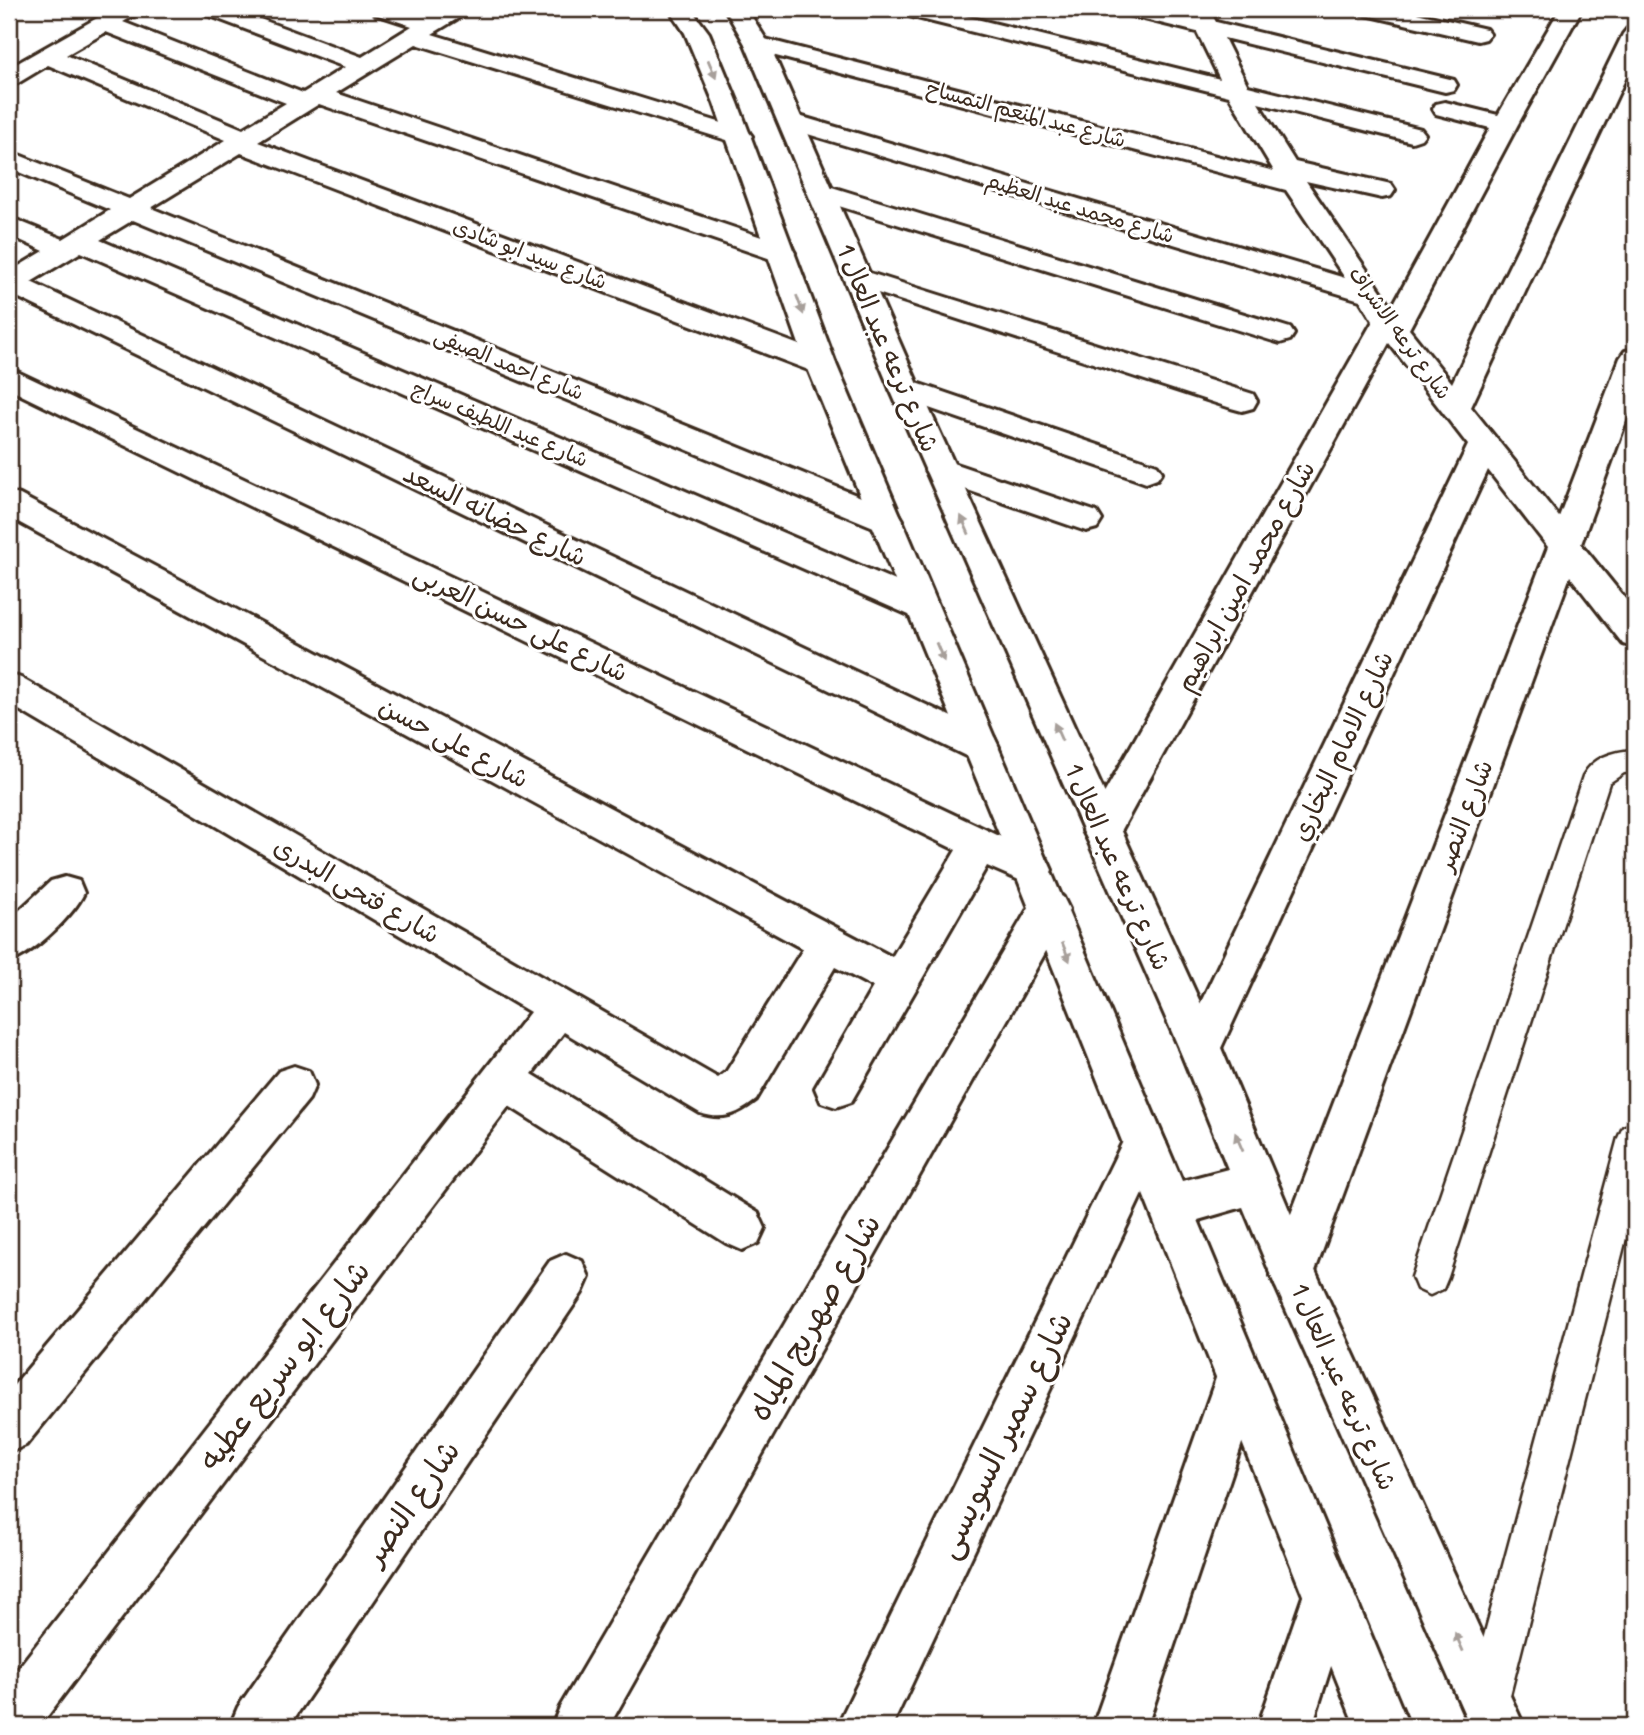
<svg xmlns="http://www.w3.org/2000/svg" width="1644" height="1735" viewBox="0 0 1644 1735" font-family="'Patrick Hand','Playpen Sans Arabic',sans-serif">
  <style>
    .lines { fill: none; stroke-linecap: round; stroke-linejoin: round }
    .lane-casing { stroke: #3b2a1e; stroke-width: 5 }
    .street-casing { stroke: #3b2a1e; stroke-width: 6 }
    .secondary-casing { stroke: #3b2a1e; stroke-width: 6 }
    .lane { fill: #fff; fill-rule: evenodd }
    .street { fill: #fff; fill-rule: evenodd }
    .secondary { fill: #fff; fill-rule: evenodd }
    .oneway { fill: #a79f9a }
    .labels { text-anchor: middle; stroke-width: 6; stroke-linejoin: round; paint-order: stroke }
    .far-street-label { font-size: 21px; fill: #3b2a1e; stroke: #fff }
    .street-label { font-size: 26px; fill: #3b2a1e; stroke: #fff }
    .near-street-label { font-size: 32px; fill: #3b2a1e; stroke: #fff }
  </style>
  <rect width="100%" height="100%" fill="#fff"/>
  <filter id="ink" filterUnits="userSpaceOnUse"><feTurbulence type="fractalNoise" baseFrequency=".0143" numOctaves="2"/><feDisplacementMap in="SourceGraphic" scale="14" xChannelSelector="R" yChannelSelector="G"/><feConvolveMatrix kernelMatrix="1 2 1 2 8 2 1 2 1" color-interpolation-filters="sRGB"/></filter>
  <g filter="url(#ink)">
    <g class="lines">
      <defs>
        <path id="lane" d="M1635 750V772L1624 773 1609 783 1448 1277 1443 1289 1430 1295 1417 1289 1412 1277 1583 776C1593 757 1615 751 1635 750Z
          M1635 1122V1203L1508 1703 1502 1718 1487 1724 1472 1718 1466 1703 1618 1138 1623 1127Z"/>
        <path id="street" d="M113 9H138L135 15 123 22 303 93 345 67 205 14 202 9H233L362 57 412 26 375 14 372 9H405L429 17 441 9H468L465 14 432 34 748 131 752 136 748 141 739 144 730 141 416 44 336 93 791 247 795 253 791 259 781 261 771 259 319 104 258 142 831 357 836 364 831 371 821 373 811 371 241 153 151 208 898 512 903 520 898 528 887 531 876 528 133 220 100 240 933 597 938 606 933 615 921 618 909 615 81 252 31 282 994 737 999 747 994 757 981 761 968 757 9 293V272L44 251 9 235V217L63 239 110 210 9 168V151L129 199 226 140 48 65 18 83 9 85V68ZM106 32 286 103 243 129 66 55Z
          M898 9H936L1220 79 1197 32 1124 14 1121 9H1159L1190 16 1187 9H1209L1216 22 1454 80 1457 85 1454 90 1445 92 1224 38 1248 86 1421 129 1425 134 1421 139 1412 142 1258 103 1295 162 1391 184 1395 190 1391 196 1382 198 1306 181 1392 307 1490 128 1436 114 1433 109 1436 104 1445 102 1498 115 1560 9H1582L1518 124 1409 329 1452 383 1623 34 1627 29 1635 27V58L1471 407 1559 517 1620 358 1625 351 1635 349V397L1581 544 1635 611V648L1623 644 1570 576 1315 1271 1308 1287 1292 1294 1276 1287 1269 1271 1548 547 1488 470 1215 1061 1200 1067 1185 1061 1179 1048 1468 445 1389 343 1115 842 1102 846 1089 842 1083 831 1089 820 1373 321 1360 300 781 126 778 121 781 116 790 114 799 116 1345 278 1286 190 749 49 745 44 749 39 757 37 1274 171 1229 96 901 14Z
          M1359 9H1399L1486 29 1490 34 1486 39 1478 41 1362 14Z
          M822 184 1290 328 1294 334 1290 340 1280 343 1270 340 813 198 809 192 813 186Z
          M857 269 1253 394 1257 401 1253 408 1242 411 1231 408 847 283 843 277 847 271Z
          M9 368 993 833 1047 859 1052 870 1047 881 1033 886 987 866 851 1102 836 1107 821 1102 815 1088 873 987 835 967 756 1100C738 1114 723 1121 700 1113L564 1032 532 1074 758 1213 765 1228 758 1243 742 1250 726 1243 509 1106 40 1726H9V1680L530 1012 9 704V674L21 678 718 1078 726 1072 803 949 9 517V492L20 495 892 957 956 850 9 389Z
          M905 379 1157 465 1162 472 1157 479 1146 483 1135 479 894 396 890 389 894 382Z
          M941 459 1097 512 1102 520 1097 528 1086 531 930 477 925 470 930 463Z
          M65 877 79 881 84 893C74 915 32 955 9 962V920L51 881Z
          M1049 892 1063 897 1069 909 1063 921 609 1726H552L560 1707 1035 897Z
          M294 1066 309 1071 315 1085 309 1099 26 1445 9 1452V1391L279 1071Z
          M1144 1123 1159 1129 1166 1143 892 1726H837L1129 1129Z
          M566 1254 582 1261 589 1277 582 1293 289 1726H230L238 1707 550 1261Z
          M1240 1354 1257 1361 1264 1378 1147 1726H1093L1216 1378 1223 1361Z
          M1328 1568 1346 1576 1354 1594 1312 1726H1258L1310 1576Z"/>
        <path id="secondary" d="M669 9H691L709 33 738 103 836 364 1182 1181 1228 1169 1179 1048 890 389 745 44 725 9H747L769 44 920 389 1221 1048 1308 1255 1524 1726H1470L1276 1287 1243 1207 1198 1220 1409 1726H1355L1014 870 806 364 714 103 685 33Z"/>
      </defs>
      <use href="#lane" class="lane-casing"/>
      <use href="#street" class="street-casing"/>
      <use href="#secondary" class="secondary-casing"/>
      <use href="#lane" class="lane"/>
      <use href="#street" class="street"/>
      <use href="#secondary" class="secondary"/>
    </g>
    <defs><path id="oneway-solid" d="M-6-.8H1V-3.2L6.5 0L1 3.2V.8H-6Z" transform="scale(1.75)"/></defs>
    <g class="oneway">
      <use href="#oneway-solid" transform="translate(712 69) rotate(67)"/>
      <use href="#oneway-solid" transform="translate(800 305) rotate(70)"/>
      <use href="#oneway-solid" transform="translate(965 525) rotate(-114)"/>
      <use href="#oneway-solid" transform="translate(940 652) rotate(67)"/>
      <use href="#oneway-solid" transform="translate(1058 732) rotate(-114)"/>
      <use href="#oneway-solid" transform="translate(1066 952) rotate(68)"/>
      <use href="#oneway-solid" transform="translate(1239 1142) rotate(-113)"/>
      <use href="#oneway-solid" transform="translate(1459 1642) rotate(-114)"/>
    </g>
  </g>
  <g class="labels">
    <g class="far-street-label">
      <text transform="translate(1026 114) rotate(15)" y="7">شارع عبد المنعم التمساح</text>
      <text transform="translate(1080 208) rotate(17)" y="7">شارع محمد عبد العظيم</text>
      <text transform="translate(530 254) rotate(21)" y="7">شارع سيد ابو شادى</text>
      <text transform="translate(1400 333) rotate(54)" y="7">شارع ترعه الاشراف</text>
      <text transform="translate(509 364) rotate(22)" y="7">شارع احمد الصيفى</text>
      <text transform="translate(500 424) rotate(23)" y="7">شارع عبد اللطيف سراج</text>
    </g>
    <g class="street-label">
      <text transform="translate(888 348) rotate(67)" y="9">شارع ترعه عبد العال 1</text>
      <text transform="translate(495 515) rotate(26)" y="9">شارع حضانه السعد</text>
      <text transform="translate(1245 576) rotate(-61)" y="9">شارع محمد امين ابراهيم</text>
      <text transform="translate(521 623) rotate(26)" y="9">شارع على حسن العربى</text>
      <text transform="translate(454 742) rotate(28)" y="9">شارع على حسن</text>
      <text transform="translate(1342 746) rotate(-65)" y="9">شارع الامام البخاري</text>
      <text transform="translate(1464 815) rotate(-69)" y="9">شارع النصر</text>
      <text transform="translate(1118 867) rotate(66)" y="9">شارع ترعه عبد العال 1</text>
      <text transform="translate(357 890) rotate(30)" y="9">شارع فتحى البدرى</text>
      <text transform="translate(1344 1387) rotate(66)" y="9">شارع ترعه عبد العال 1</text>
    </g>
    <g class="near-street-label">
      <text transform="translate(814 1317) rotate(-60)" y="11">شارع صهريج المياه</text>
      <text transform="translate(284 1365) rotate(-52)" y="11">شارع ابو سريع عطيه</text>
      <text transform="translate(1004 1435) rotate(-64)" y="11">شارع سمير السويسى</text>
      <text transform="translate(411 1502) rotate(-55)" y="11">شارع النصر</text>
    </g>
  </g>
  <rect width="1644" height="1735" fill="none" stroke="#fff" stroke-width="35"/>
  <rect x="18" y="18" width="1609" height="1700" fill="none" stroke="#3b2a1e" stroke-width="2.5" filter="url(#ink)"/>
</svg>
